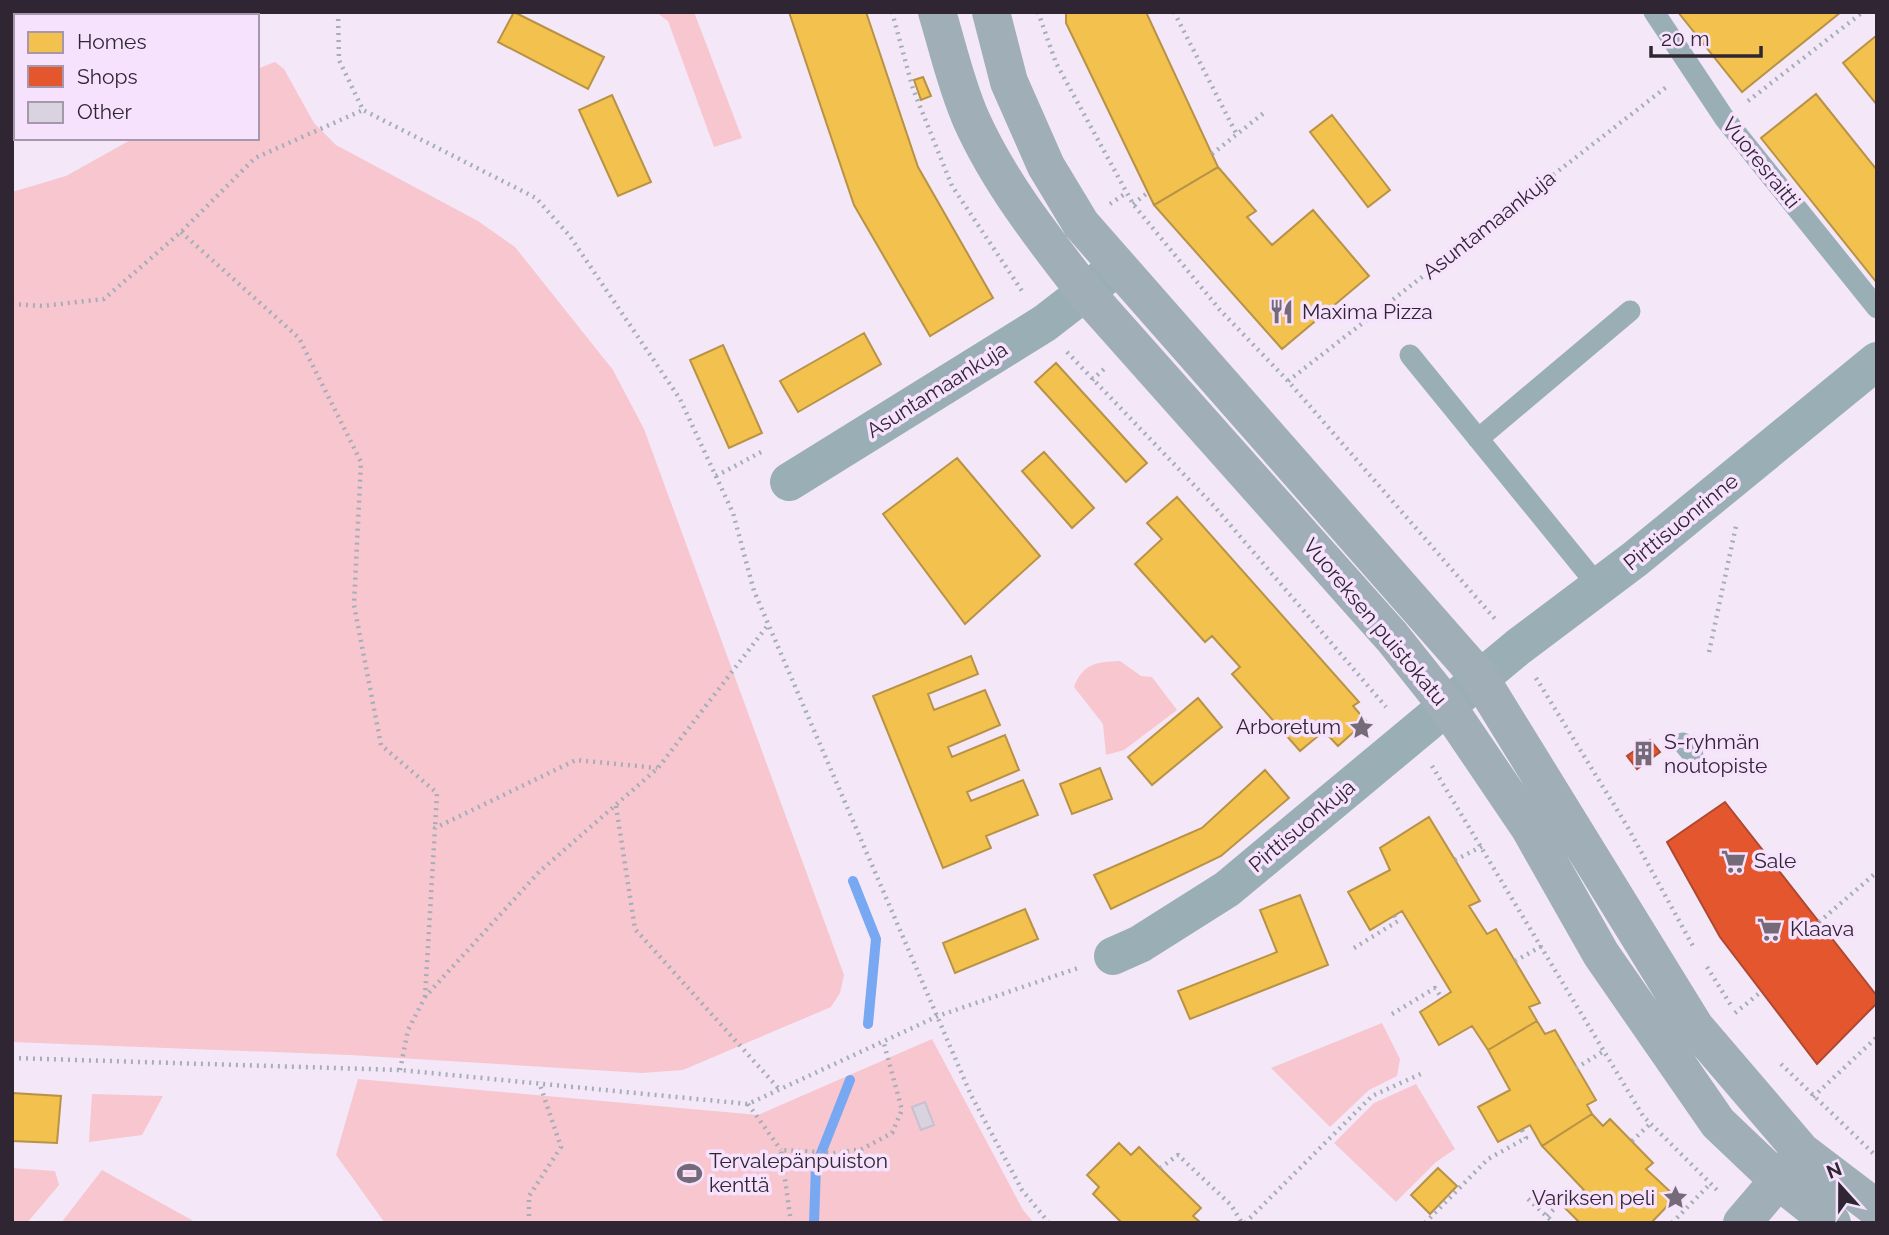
<svg xmlns="http://www.w3.org/2000/svg" width="1889" height="1235" viewBox="0 0 1889 1235" font-family="Raleway,sans-serif">
  <style>
    .green { fill: #f7c6cf }
    .homes { fill: #f2c14e; stroke: #b89246; stroke-width: 2 }
    .shops { fill: #e4572e; stroke: #ae4830; stroke-width: 2 }
    .lines { fill: none; stroke-linecap: round; stroke-linejoin: round }
    .stream { stroke: #79a8f2; stroke-width: 10 }
    .building { fill: #d9d2df; stroke: #c7c0ce; stroke-width: 2 }
    .path { stroke: #a5aeb7; stroke-width: 4.5; stroke-dasharray: 2 5; stroke-linecap: butt }
    .lane { stroke: #9aaeb5; stroke-width: 21 }
    .street { stroke: #9aaeb5; stroke-width: 38 }
    .secondary { stroke: #a0afb7; stroke-width: 38 }
    .labels { text-anchor: middle; stroke-width: 7; stroke-linejoin: round; paint-order: stroke }
    .street-label { font-size: 21px; fill: #302633; stroke: #f7e2fe }
    .poi-label { font-size: 21px; fill: #302633; stroke: #f7e2fe; text-anchor: start }
  </style>
  <rect width="100%" height="100%" fill="#f4e8f8"/>
  <path class="green" d="M656 12H694L742 138 714 147 668 21Z
    M275 62 284 69 314 123 336 145 478 221 515 247 613 370 644 429 844 975 840 993 831 1007 683 1070 642 1073 350 1055 12 1042V192L66 176 134 138H257V69Z
    M1120 661 1141 676 1152 677 1177 710 1124 750 1106 755 1103 724 1074 687C1083 663 1097 662 1120 661Z
    M1382 1023 1400 1059 1397 1076 1369 1090 1330 1127 1271 1068Z
    M932 1039 1023 1210 1034 1223H385L336 1155 358 1079 758 1115Z
    M1416 1084 1455 1149 1436 1162 1396 1202 1334 1143 1374 1103Z
    M92 1094 163 1096 142 1135 89 1142Z
    M12 1168 55 1171 59 1185 27 1223H12Z
    M102 1170 197 1223H61Z"/>
  <path class="homes" d="M12 12H90L91 16H16V90L12 91Z
    M514 12 604 57 588 89 498 42Z
    M789 12H866L918 167 993 298 930 336 854 205Z
    M1066 12H1146L1218 167 1154 205 1066 23Z
    M1678 12H1841L1742 92Z
    M1877 35V105L1843 63Z
    M923 77 931 96 921 100 914 80Z
    M1816 94 1877 170V283L1761 138Z
    M612 95 651 182 618 196 579 110Z
    M1332 115 1390 190 1368 207 1310 132Z
    M1218 167 1256 211 1247 217 1272 245 1313 210 1369 276 1282 349 1154 205Z
    M864 333 881 364 798 412 780 381Z
    M723 345 762 433 729 448 690 360Z
    M1056 363 1147 463 1126 482 1035 382Z
    M1044 452 1094 508 1072 528 1022 471Z
    M957 458 1040 556 965 624 883 514Z
    M1177 497 1359 702 1353 706 1366 721 1338 746 1324 731 1300 751 1232 674 1240 667 1212 636 1205 642 1135 564 1162 539 1147 523Z
    M971 656 978 674 928 694 934 710 985 690 1000 725 948 747 952 757 1005 735 1019 770 967 792 971 801 1023 780 1038 815 986 836 991 848 943 868 873 696Z
    M1198 698 1222 727 1152 785 1128 757Z
    M1100 768 1112 799 1072 814 1060 784Z
    M1265 770 1289 798 1221 856 1111 909 1094 875 1202 828Z
    M1429 817 1480 901 1469 906 1487 934 1496 929 1540 1003 1529 1007 1537 1021 1488 1050 1472 1026 1439 1045 1420 1012 1451 992 1402 911 1370 930 1348 892 1390 870 1380 848Z
    M1300 895 1328 965 1190 1019 1178 991 1277 952 1260 910Z
    M1025 909 1038 939 955 973 943 943Z
    M1537 1021 1545 1034 1555 1030 1596 1100 1587 1105 1592 1114 1542 1146 1530 1125 1498 1142 1478 1107 1510 1090 1488 1050Z
    M12 1093 61 1096 57 1143 12 1141Z
    M1592 1114 1603 1126 1610 1119 1653 1163 1646 1169 1676 1197 1651 1223H1580L1565 1208 1584 1190 1542 1146Z
    M1119 1143 1131 1155 1139 1147 1160 1168 1201 1208 1193 1216 1201 1223H1122L1093 1194 1099 1187 1087 1175Z
    M1438 1168 1457 1186 1430 1214 1411 1195Z"/>
  <path class="shops" d="M1650 740 1660 752 1637 769 1627 756Z
    M1725 802 1877 996V1003L1817 1064 1720 937 1667 842Z"/>
  <g class="lines">
    <path class="stream" d="M853 881 876 939 868 1024
      M814 1223 816 1166 850 1080"/>
  </g>
  <path class="building" d="M925 1102 934 1125 921 1130 912 1107Z"/>
  <g class="lines">
    <path class="path" d="M338 12 339 60 363 110 536 198 569 235 680 399 733 513 754 591 971 1095 1022 1190 1049 1223
      M892 12 913 89 952 186 1024 294
      M1038 12 1056 63 1133 204 1220 310 1288 381 1495 619
      M1174 12 1237 135
      M1748 101 1863 12
      M1212 154 1265 112
      M1110 204 1126 193
      M1133 204 1146 194
      M181 232 299 338 361 462 354 605 381 745 437 793 435 828
      M12 304 42 306 104 299 181 232 255 158 363 110
      M1067 352 1214 506 1386 707
      M1092 380 1104 369
      M1288 381 1669 85
      M716 476 765 450
      M1709 652 1736 526
      M1536 678 1627 826 1694 948
      M1432 766 1643 1116 1719 1192
      M616 806 635 929 779 1089
      M1455 860 1483 846
      M1819 922 1877 872
      M1354 948 1398 921 1394 915
      M1515 961 1542 946
      M1707 967 1732 1007
      M425 997 435 828 576 760 657 768
      M1735 1013 1762 991
      M1392 1014 1435 988 1442 998
      M12 1058 400 1070 748 1104 938 1016 1078 968
      M1781 1064 1877 1157
      M1576 1068 1604 1051
      M400 1070 408 1030 425 997 539 872 658 768 768 625
      M1813 1097 1877 1037
      M748 1104 781 1150
      M1632 1141 1651 1123
      M1160 1168 1178 1155 1231 1205 1242 1223
      M1528 1199 1554 1223
      M1547 1216 1571 1192 1577 1197
      M529 1223V1196L561 1147 539 1082
      M791 1223 781 1150 835 1153 862 1149 892 1133 902 1110 883 1040
      M1245 1223 1372 1096 1425 1072
      M1425 1223 1488 1159 1526 1138 1522 1130
      M1672 1223 1710 1184"/>
    <path class="lane" d="M1654 12 1725 119 1877 308
      M1410 355 1599 587
      M1478 439 1630 311
      M1683 743 1693 755"/>
    <path class="street" d="M789 482 1045 323 1116 268
      M1113 956 1140 944 1227 889 1518 647 1635 559 1877 361"/>
    <path class="secondary" d="M937 12C948 48 956 85 971 119 999 182 1044 239 1086 293L1392 637 1447 706 1529 827 1601 954 1718 1123 1779 1181 1832 1223
      M991 12 1009 82 1046 166 1081 224 1480 678 1695 1027 1802 1152 1877 1209
      M1742 1223 1794 1162"/>
  </g>
  <defs>
    <symbol id="restaurant-bare" viewBox="-9 -9 18 18"><path d="M-5-6h1v4h1v-4h1v4h1v-4h1v5L-1.5 .5V6h-2V.5L-5-1ZM5-6V6H3V1.5H1.5Q1.5-4 5-6Z" fill="#756a78" stroke="#f7e2fe" stroke-width="2.5" paint-order="stroke"/></symbol>
    <symbol id="sight-bare" viewBox="-9 -9 18 18"><path d="M0-6L1.8-2.2L6-1.7L2.9 1.2L3.7 5.4L0 3.3L-3.7 5.4L-2.9 1.2L-6-1.7L-1.8-2.2Z" fill="#756a78" stroke="#f7e2fe" stroke-width="2.5" paint-order="stroke"/></symbol>
    <symbol id="building-bare" viewBox="-9 -9 18 18"><path d="M-4-6H4V6H1V3H-1V6H-4ZM-2.5-4.3h1.7v1.8h-1.7ZM.8-4.3h1.7v1.8H.8ZM-2.5-1h1.7V.8h-1.7ZM.8-1h1.7V.8H.8Z" fill="#756a78" stroke="#f7e2fe" stroke-width="2.5" paint-order="stroke"/></symbol>
    <symbol id="supermarket-bare" viewBox="-9 -9 18 18"><path d="M-6-5.5h2.5l.6 2H6L4.5 2H-2.5L-4.4-4H-6ZM-1.5 3.2a1.3 1.3 0 1 0 .1 0ZM3 3.2a1.3 1.3 0 1 0 .1 0Z" fill="#756a78" stroke="#f7e2fe" stroke-width="2.5" paint-order="stroke"/></symbol>
    <symbol id="stadium-bare" viewBox="-9 -9 18 18"><path d="M0-5a6.5 5 0 1 0 0 10a6.5 5 0 1 0 0-10ZM-3.5-1.8h7v3.6h-7Z" fill="#756a78" stroke="#f7e2fe" stroke-width="2.5" paint-order="stroke"/></symbol>
  </defs>
  <g fill-rule="evenodd">
    <use href="#restaurant-bare" x="1264" y="294" width="35" height="35"/>
    <use href="#sight-bare" x="1344" y="710" width="35" height="35"/>
    <use href="#building-bare" x="1626" y="736" width="35" height="35"/>
    <use href="#supermarket-bare" x="1716" y="844" width="35" height="35"/>
    <use href="#supermarket-bare" x="1752" y="912" width="35" height="35"/>
    <use href="#stadium-bare" x="672" y="1156" width="35" height="35"/>
    <use href="#sight-bare" x="1658" y="1180" width="35" height="35"/>
  </g>
  <g class="labels">
    <g class="street-label">
      <text transform="translate(1761 163) rotate(51)" y="7">Vuoresraitti</text>
      <text transform="translate(1489 225) rotate(-38)" y="7">Asuntamaankuja</text>
      <text transform="translate(937 390) rotate(-32)" y="7">Asuntamaankuja</text>
      <text transform="translate(1681 522) rotate(-39)" y="7">Pirttisuonrinne</text>
      <text transform="translate(1375 622) rotate(50)" y="7">Vuoreksen puistokatu</text>
      <text transform="translate(1302 826) rotate(-40)" y="7">Pirttisuonkuja</text>
    </g>
    <g class="poi-label">
      <text x="1302" y="319">Maxima Pizza</text>
      <text x="1341" y="734" text-anchor="end">Arboretum</text>
      <text x="1664" y="749">S-ryhmän<tspan x="1664" dy="24">noutopiste</tspan></text>
      <text x="1754" y="868">Sale</text>
      <text x="1790" y="936">Klaava</text>
      <text x="709" y="1168">Tervalepänpuiston<tspan x="709" dy="24">kenttä</tspan></text>
      <text x="1655" y="1205" text-anchor="end">Variksen peli</text>
    </g>
  </g>
  <rect width="1889" height="1235" fill="none" stroke="#302633" stroke-width="28"/>
  <rect x="14" y="14" width="245" height="126" fill="#f7e2fe" stroke="#a797ad" stroke-width="2"/>
  <rect x="28" y="32" width="35" height="21" fill="#f2c14e" stroke="#a797ad" stroke-width="2"/>
  <text x="77" y="49" font-size="21" fill="#302633">Homes</text>
  <rect x="28" y="66" width="35" height="21" fill="#e4572e" stroke="#a797ad" stroke-width="2"/>
  <text x="77" y="84" font-size="21" fill="#302633">Shops</text>
  <rect x="28" y="102" width="35" height="21" fill="#d9d2df" stroke="#a797ad" stroke-width="2"/>
  <text x="77" y="119" font-size="21" fill="#302633">Other</text>
  <g transform="translate(1840 1186) rotate(339)" stroke="#f7e2fe" stroke-width="5" paint-order="stroke">
  <path d="M0-5L12 26L0 18L-12 26Z" fill="#302633"/>
  <text y="-10" font-size="19" font-weight="bold" text-anchor="middle" fill="#302633">N</text>
  </g>
  <path d="M1651 46v10h110v-10" fill="none" stroke="#302633" stroke-width="3.5"/>
  <text x="1661" y="46" font-size="21" fill="#302633" stroke="#f7e2fe" stroke-width="5" paint-order="stroke">20 m</text>
</svg>
